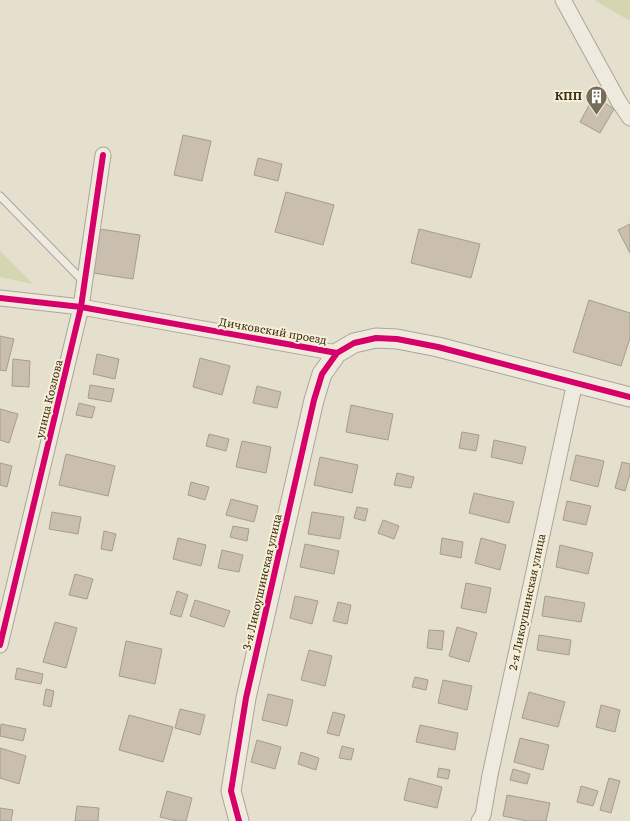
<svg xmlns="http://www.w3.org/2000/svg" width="630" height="821" viewBox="0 0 630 821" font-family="Literata,serif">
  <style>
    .green { fill: #d3d6b0 }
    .building { fill: #cabfaf; stroke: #a69c8d }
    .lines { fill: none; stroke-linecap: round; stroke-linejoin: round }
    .service-casing { stroke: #aba597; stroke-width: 9 }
    .minor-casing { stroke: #aba597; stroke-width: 17 }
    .tertiary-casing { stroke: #aba597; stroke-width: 21 }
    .service { stroke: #eeeae0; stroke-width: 7 }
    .minor { stroke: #eeeae0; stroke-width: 15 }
    .tertiary { stroke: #eeeae0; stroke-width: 19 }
    .cycleway-casing { stroke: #f7efd4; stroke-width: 8 }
    .cycleway { stroke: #d6006c; stroke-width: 6 }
    .labels { text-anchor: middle; stroke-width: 4; stroke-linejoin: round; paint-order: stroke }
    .poi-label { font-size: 11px; font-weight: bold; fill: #3a2e1e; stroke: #f7efd4; text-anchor: end }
    .street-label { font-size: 11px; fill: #3a2e1e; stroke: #f7efd4 }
  </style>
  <rect width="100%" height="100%" fill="#e5e0ce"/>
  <path class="green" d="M594 0H630V21Z
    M0 251 33 284 0 277Z"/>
  <path class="building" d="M594 96 614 109 600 133 580 122Z
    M183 135 211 141 202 181 174 175Z
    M258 158 282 164 278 181 254 175Z
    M286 192 334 205 323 245 275 232Z
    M630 224V253L618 230Z
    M100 229 140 235 133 279 93 273Z
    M419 229 480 244 471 278 411 263Z
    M589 300 630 313V338L621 366 573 352Z
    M0 336 14 339 6 371 0 370Z
    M97 354 119 359 115 379 93 374Z
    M200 358 230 366 222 395 193 387Z
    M13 359 30 361 29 387 12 386Z
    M90 385 114 389 111 402 88 398Z
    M257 386 281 392 277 408 253 403Z
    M79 403 95 407 92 418 76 415Z
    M351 405 393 414 388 440 346 432Z
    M0 409 18 414 9 443 0 440Z
    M462 432 479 435 476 451 459 448Z
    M209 434 229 439 226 451 206 446Z
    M494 440 526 447 522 464 491 457Z
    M242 441 271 447 266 473 236 467Z
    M66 454 115 466 108 496 59 485Z
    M576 455 604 461 598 487 570 480Z
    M320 457 358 465 352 493 314 485Z
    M622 462 630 464V474L625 491 615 488Z
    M0 463 12 466 7 487 0 485Z
    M397 473 414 477 411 488 394 485Z
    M191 482 209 487 205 500 188 495Z
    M474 493 514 502 509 523 469 513Z
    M231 499 258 506 254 522 226 515Z
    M567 501 591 506 586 525 563 520Z
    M357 507 368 509 365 521 354 518Z
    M52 512 81 517 78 534 49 529Z
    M312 512 344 517 340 539 308 534Z
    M383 520 399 526 394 539 378 533Z
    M233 526 249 529 247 541 230 537Z
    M104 531 116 534 112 551 101 549Z
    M178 538 206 545 201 566 173 559Z
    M442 538 463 542 461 558 440 554Z
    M481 538 506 545 500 570 475 563Z
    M305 544 339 551 334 574 300 567Z
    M560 545 593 553 588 574 556 567Z
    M222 550 243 555 239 572 218 568Z
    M75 574 93 579 87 599 69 595Z
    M466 583 491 588 486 613 461 608Z
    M177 591 188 595 181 617 170 614Z
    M295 596 318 601 312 624 290 618Z
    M545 596 585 603 581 622 542 616Z
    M195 600 230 611 224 627 190 616Z
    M338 602 351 605 347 624 333 621Z
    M55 622 77 628 66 668 43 662Z
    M457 627 477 633 469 662 449 656Z
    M429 630 444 631 442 650 427 648Z
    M539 635 571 640 569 655 537 650Z
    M126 641 162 649 155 684 119 676Z
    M309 650 332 656 325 686 301 680Z
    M17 668 43 674 41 684 15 679Z
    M415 677 428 680 426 690 412 687Z
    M443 680 472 686 467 710 438 703Z
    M46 689 54 691 51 707 43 705Z
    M529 692 565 702 558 727 522 718Z
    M268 694 293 700 287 726 262 720Z
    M601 705 620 710 615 732 596 727Z
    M180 709 205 715 200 735 175 728Z
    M333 712 345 715 339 736 327 733Z
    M129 715 173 727 163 762 119 750Z
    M1 724 26 729 23 741 0 736Z
    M420 725 458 733 455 750 416 742Z
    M520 738 549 745 543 770 514 762Z
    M257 740 281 747 275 769 251 762Z
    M342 746 354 749 351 760 339 758Z
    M0 748 26 756 19 784 0 778Z
    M301 752 319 758 316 770 298 764Z
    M439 768 450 770 448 779 437 777Z
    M513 769 530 774 527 784 510 780Z
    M409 778 442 787 437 808 404 800Z
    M609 778 620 781 611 813 600 810Z
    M581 786 598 791 593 806 577 802Z
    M167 791 192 798 186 821H177L160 817Z
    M507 795 550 803 546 821H527L503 816Z
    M77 806 99 808 98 821H75Z
    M0 808 13 810 11 821H0Z"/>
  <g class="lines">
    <defs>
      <path id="service" d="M0 196 85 283"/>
      <path id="minor" d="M563 0 619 102 630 118
        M0 298 81 307 337 353
        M0 645 81 307 103 155
        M479 821 483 815 490 775 575 382"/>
      <path id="tertiary" d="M239 821 231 791 246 698 314 400 322 374 337 353 354 343 376 338 397 339 438 347 630 397"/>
    </defs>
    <use href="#service" class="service-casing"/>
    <use href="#minor" class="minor-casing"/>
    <use href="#tertiary" class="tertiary-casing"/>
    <use href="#service" class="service"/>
    <use href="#minor" class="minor"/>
    <use href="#tertiary" class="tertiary"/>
    <defs>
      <path id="cycleway" d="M0 298 81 307 337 353 354 343 376 338 397 339 438 347 630 397
        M0 645 81 307 103 155
        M239 821 231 791 246 698 314 400 322 374 337 353"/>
    </defs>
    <use href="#cycleway" class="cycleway-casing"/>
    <use href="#cycleway" class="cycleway"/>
  </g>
  <defs>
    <symbol id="building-pin" viewBox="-11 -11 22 30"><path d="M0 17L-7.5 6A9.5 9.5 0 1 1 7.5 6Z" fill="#766c5c" stroke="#f7efd4"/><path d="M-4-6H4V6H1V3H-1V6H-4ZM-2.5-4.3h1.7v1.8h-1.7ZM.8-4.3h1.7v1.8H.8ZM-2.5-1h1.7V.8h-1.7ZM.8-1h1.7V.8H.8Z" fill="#fff"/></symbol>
  </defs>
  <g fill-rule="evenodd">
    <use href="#building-pin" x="584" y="84" width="25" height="34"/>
  </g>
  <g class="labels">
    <g class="poi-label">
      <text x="582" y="100">КПП</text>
    </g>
    <g class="street-label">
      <text transform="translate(273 331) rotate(10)" y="4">Дичковский проезд</text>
      <text transform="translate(49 399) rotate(-76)" y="4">улица Козлова</text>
      <text transform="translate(262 582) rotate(-77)" y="4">3-я Ликоушинская улица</text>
      <text transform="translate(527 602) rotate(-78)" y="4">2-я Ликоушинская улица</text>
    </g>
  </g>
</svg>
